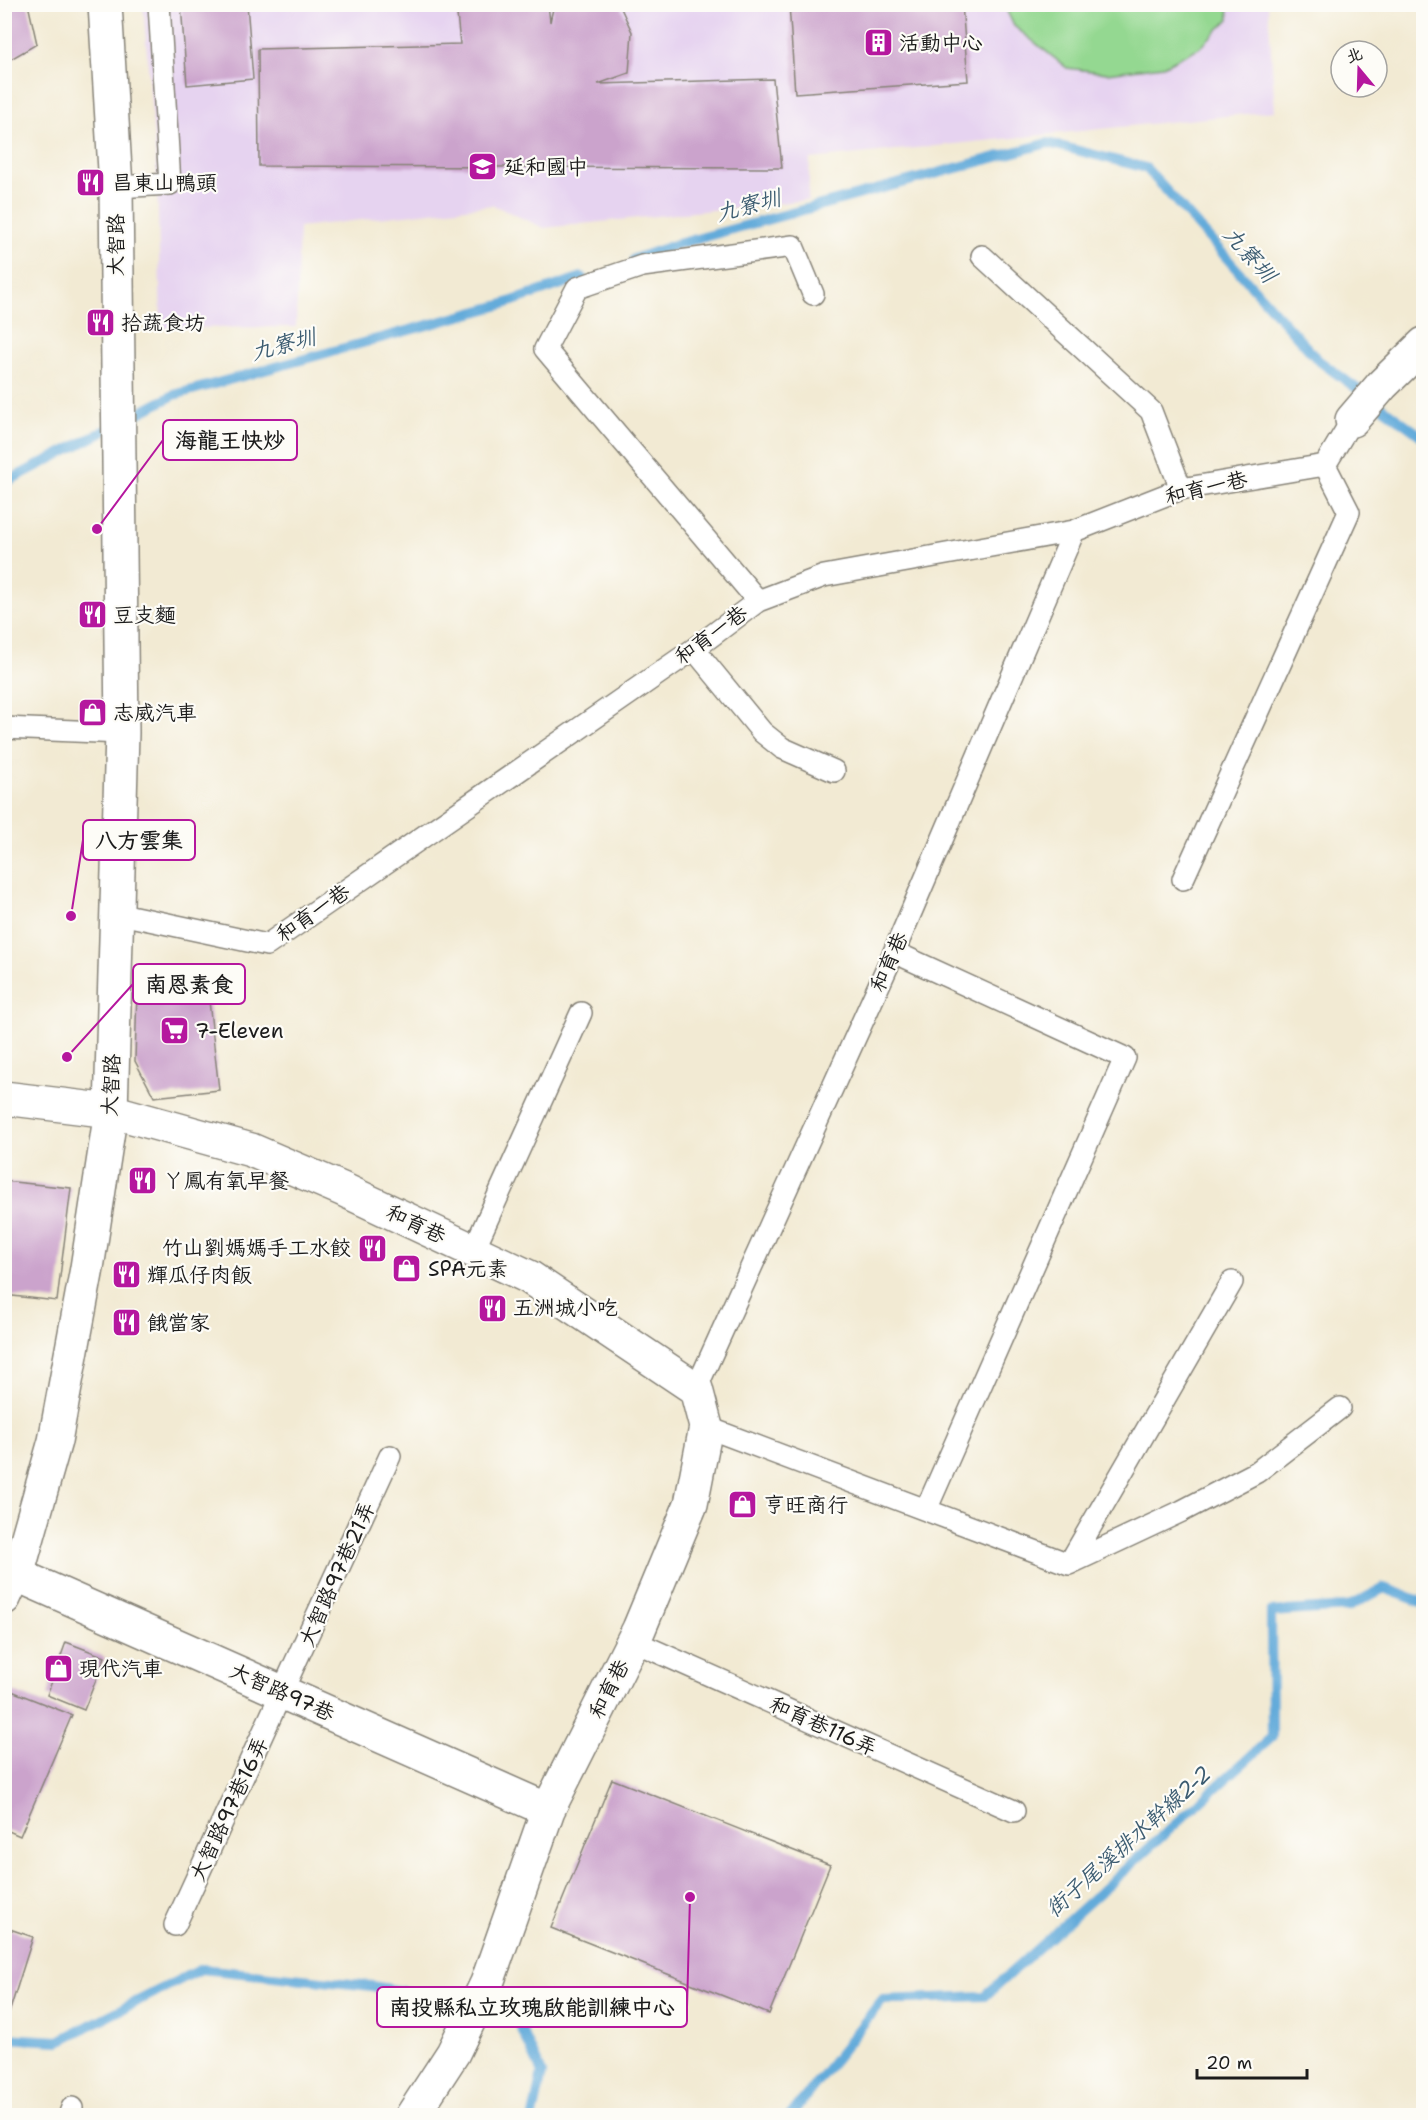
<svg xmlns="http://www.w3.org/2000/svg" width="1428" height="2120" viewBox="0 0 1428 2120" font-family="'Shantell Sans','LXGW WenKai TC',sans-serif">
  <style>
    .built { fill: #e6d3f0 }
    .green { fill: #94d891; stroke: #587a56; stroke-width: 1.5 }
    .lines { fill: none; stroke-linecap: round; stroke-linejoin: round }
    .stream { stroke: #63abda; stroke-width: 10 }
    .building { fill: #cba3cc }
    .lane-casing { stroke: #878378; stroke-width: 24 }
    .street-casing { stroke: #878378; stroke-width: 36 }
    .secondary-casing { stroke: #878378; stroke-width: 36 }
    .lane { stroke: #fff; stroke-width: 21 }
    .street { stroke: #fff; stroke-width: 33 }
    .secondary { stroke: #fff; stroke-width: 33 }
    .labels { text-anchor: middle; stroke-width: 4.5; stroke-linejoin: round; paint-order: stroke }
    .poi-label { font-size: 21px; fill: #1c1c1c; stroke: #fdfcf7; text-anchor: start }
    .street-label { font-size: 21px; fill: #1c1c1c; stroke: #fdfcf7 }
    .water-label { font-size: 22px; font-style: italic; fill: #3c5c71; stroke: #fdfcf7 }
    .leader { fill: none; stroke: #b5179e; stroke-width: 2 }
    .callout-dot { fill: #b5179e; stroke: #fdfcf7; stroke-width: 2 }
    .callout { fill: #fdfcf7; stroke: #b5179e; stroke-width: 2 }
    .callout-label { font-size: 22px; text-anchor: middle; font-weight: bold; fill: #1c1c1c }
  </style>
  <rect width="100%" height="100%" fill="#fdfcf7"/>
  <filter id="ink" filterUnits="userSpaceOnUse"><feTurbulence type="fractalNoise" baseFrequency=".0167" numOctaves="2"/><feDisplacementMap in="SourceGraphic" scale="12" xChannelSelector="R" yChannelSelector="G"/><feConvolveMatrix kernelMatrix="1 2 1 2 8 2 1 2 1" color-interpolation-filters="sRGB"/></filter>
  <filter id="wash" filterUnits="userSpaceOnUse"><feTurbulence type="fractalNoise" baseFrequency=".008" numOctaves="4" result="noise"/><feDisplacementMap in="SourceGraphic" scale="24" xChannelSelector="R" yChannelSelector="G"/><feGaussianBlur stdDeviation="1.35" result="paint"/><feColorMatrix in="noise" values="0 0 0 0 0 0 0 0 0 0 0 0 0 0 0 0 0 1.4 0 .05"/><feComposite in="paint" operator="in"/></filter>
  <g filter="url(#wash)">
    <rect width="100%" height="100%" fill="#f2ead3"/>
    <path class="built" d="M143 5H1268L1275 111 810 159 808 200 544 228 493 205 299 227 296 327 161 328 157 176Z"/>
    <path class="green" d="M1004 5H1228L1229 19 1199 48 1163 66 1107 73 1067 68 1014 26Z"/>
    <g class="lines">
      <path class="stream" d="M634 259 678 244 1048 143 1146 168 1318 360 1424 438
        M4 483 174 395 504 304 582 277
        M4 2038 59 2041 201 1969 372 1986 513 2011 542 2073 533 2116
        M790 2116 882 2000 985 1996 1272 1737 1271 1612 1348 1607 1384 1588 1424 1603"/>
    </g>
    <g id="blocks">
      <path class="building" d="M4 4H28L37 44 4 63Z
        M181 4H247L253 79 187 85Z
        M456 4H548L550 22 554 4H619L632 32 629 73 598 84 773 79 782 168 259 166 258 49 460 44Z
        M789 4H962L968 81 795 93Z
        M137 992 209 1001 219 1090 154 1097 135 1061Z
        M4 1181 71 1188 57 1301 4 1295Z
        M66 1642 105 1657 84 1710 47 1695Z
        M4 1688 72 1715 20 1836 4 1829Z
        M612 1779 830 1865 769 2014 551 1928Z
        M4 1927 33 1937 9 2013 4 2014Z"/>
    </g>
  </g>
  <g filter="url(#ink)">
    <use href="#blocks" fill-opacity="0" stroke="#878378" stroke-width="1.5"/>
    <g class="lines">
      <defs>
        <path id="lane" d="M116 187 170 184 159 4
          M982 256 1151 411 1181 489
          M758 601 545 349 577 288 642 266 793 246 813 294
          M694 649 762 732 782 748 834 771
          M4 728 122 733
          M1183 879 1349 512 1325 465
          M116 913 267 945 694 649 758 601 824 576 1074 531 1181 489 1325 465 1352 420
          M894 952 1125 1058 926 1510
          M473 1251 581 1013
          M696 1389 894 952 1074 531
          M706 1427 1069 1564 1182 1511 1257 1472 1340 1408
          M1069 1564 1232 1282
          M633 1641 1014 1811
          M175 1925 390 1456
          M69 2116 72 2108"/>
        <path id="street" d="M1352 420 1382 385 1424 344
          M4 1098 111 1111 251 1150 342 1189 529 1277 696 1389 706 1427 691 1504 639 1629 548 1810 487 1983 453 2053 412 2116
          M15 1574 548 1810"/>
        <path id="secondary" d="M4 1598 21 1561 55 1441 87 1268 111 1111 122 733 116 187 105 4"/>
      </defs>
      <use href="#lane" class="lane-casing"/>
      <use href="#street" class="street-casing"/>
      <use href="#secondary" class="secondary-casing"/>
      <use href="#lane" class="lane"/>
      <use href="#street" class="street"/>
      <use href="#secondary" class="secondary"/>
    </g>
  </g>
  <defs>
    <symbol id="building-square" viewBox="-11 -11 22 22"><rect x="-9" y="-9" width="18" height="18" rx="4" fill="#b5179e" stroke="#fdfcf7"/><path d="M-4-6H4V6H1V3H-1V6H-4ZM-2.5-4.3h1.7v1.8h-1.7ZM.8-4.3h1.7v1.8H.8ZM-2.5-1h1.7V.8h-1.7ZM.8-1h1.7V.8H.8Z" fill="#fff"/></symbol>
    <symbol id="school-square" viewBox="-11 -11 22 22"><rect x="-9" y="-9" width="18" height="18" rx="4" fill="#b5179e" stroke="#fdfcf7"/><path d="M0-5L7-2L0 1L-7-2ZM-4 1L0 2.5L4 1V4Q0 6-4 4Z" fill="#fff"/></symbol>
    <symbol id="restaurant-square" viewBox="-11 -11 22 22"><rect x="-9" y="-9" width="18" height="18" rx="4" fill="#b5179e" stroke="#fdfcf7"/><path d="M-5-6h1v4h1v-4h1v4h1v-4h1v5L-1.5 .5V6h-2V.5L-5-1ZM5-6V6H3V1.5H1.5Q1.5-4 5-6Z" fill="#fff"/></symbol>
    <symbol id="shop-square" viewBox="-11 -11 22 22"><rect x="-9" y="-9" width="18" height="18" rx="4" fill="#b5179e" stroke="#fdfcf7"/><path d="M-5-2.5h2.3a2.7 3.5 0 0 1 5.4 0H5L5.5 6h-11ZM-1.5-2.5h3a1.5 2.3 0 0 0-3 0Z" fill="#fff"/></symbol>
    <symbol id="supermarket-square" viewBox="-11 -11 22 22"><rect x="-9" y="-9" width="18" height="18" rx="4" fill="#b5179e" stroke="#fdfcf7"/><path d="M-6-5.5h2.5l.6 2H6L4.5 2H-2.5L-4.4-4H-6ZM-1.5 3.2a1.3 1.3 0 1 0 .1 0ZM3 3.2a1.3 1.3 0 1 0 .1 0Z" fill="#fff"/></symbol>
  </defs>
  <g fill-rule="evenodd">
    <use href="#building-square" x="862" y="26" width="33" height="33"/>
    <use href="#school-square" x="466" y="150" width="33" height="33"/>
    <use href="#restaurant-square" x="74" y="166" width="33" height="33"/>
    <use href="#restaurant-square" x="84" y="306" width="33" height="33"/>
    <use href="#restaurant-square" x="76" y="598" width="33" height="33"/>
    <use href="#shop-square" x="76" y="696" width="33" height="33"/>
    <use href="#supermarket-square" x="158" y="1014" width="33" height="33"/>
    <use href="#restaurant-square" x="126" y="1164" width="33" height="33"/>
    <use href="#restaurant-square" x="356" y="1232" width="33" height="33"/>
    <use href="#shop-square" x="390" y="1252" width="33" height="33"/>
    <use href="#restaurant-square" x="110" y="1258" width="33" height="33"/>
    <use href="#restaurant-square" x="476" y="1292" width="33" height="33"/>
    <use href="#restaurant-square" x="110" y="1306" width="33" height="33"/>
    <use href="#shop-square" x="726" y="1488" width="33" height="33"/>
    <use href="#shop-square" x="42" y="1652" width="33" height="33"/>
  </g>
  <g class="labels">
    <g class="poi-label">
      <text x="899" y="50">活動中心</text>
      <text x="504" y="174">延和國中</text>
      <text x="112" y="190">昌東山鴨頭</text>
      <text x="121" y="330">拾蔬食坊</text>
      <text x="113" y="622">豆支麵</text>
      <text x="113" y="720">志威汽車</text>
      <text x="195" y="1038">7-Eleven</text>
      <text x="163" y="1188">ㄚ鳳有氧早餐</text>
      <text x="351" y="1255" text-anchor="end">竹山劉媽媽手工水餃</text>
      <text x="428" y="1276">SPA元素</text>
      <text x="147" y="1282">輝瓜仔肉飯</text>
      <text x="513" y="1315">五洲城小吃</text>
      <text x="147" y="1330">餓當家</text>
      <text x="764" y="1512">亨旺商行</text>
      <text x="79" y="1676">現代汽車</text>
    </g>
    <g class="street-label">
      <text transform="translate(116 245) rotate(-90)" y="7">大智路</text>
      <text transform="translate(1206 488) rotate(-13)" y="7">和育一巷</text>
      <text transform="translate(711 635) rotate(-36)" y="7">和育一巷</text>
      <text transform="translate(313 913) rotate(-35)" y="7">和育一巷</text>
      <text transform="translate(889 962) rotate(-66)" y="7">和育巷</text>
      <text transform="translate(111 1085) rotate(-87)" y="7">大智路</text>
      <text transform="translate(416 1224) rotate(25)" y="7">和育巷</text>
      <text transform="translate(337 1574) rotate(-66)" y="7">大智路97巷21弄</text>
      <text transform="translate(609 1689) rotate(-63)" y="7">和育巷</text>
      <text transform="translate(282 1692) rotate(24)" y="7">大智路97巷</text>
      <text transform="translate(823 1726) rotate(24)" y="7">和育巷116弄</text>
      <text transform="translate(229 1809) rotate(-65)" y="7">大智路97巷16弄</text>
    </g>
    <g class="water-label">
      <text transform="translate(748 205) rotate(-15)" y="8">九寮圳</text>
      <text transform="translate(1250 254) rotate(48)" y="8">九寮圳</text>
      <text transform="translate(283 344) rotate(-15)" y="8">九寮圳</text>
      <text transform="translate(1128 1841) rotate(-42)" y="8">街子尾溪排水幹線2-2</text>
    </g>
  </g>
  <path class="leader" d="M97 529L163 440M71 916L83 840M67 1057L133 984M690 1897L687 2007"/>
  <g class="callout-dot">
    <circle cx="97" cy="529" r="6"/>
    <circle cx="71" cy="916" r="6"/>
    <circle cx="67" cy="1057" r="6"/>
    <circle cx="690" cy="1897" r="6"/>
  </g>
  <g class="callout">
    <rect x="163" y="420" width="134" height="40" rx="6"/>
    <rect x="83" y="820" width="112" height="40" rx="6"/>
    <rect x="133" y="964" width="112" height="40" rx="6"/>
    <rect x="377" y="1987" width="310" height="40" rx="6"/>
  </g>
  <g class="callout-label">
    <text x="230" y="448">海龍王快炒</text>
    <text x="139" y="848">八方雲集</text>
    <text x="189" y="992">南恩素食</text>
    <text x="532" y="2015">南投縣私立玫瑰啟能訓練中心</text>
  </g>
  <rect width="1428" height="2120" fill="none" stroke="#fdfcf7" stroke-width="24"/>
  <g transform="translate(1359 69) rotate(341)"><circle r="28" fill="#fdfcf7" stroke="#a3a29f" stroke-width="1.5"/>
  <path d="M0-4.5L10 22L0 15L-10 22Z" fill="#b5179e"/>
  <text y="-9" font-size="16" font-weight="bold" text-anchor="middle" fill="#1c1c1c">北</text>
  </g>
  <path d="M1197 2069v9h110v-9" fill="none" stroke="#1c1c1c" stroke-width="3"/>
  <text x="1206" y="2069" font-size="18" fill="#1c1c1c" stroke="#fdfcf7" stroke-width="4.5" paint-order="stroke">20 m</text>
</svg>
